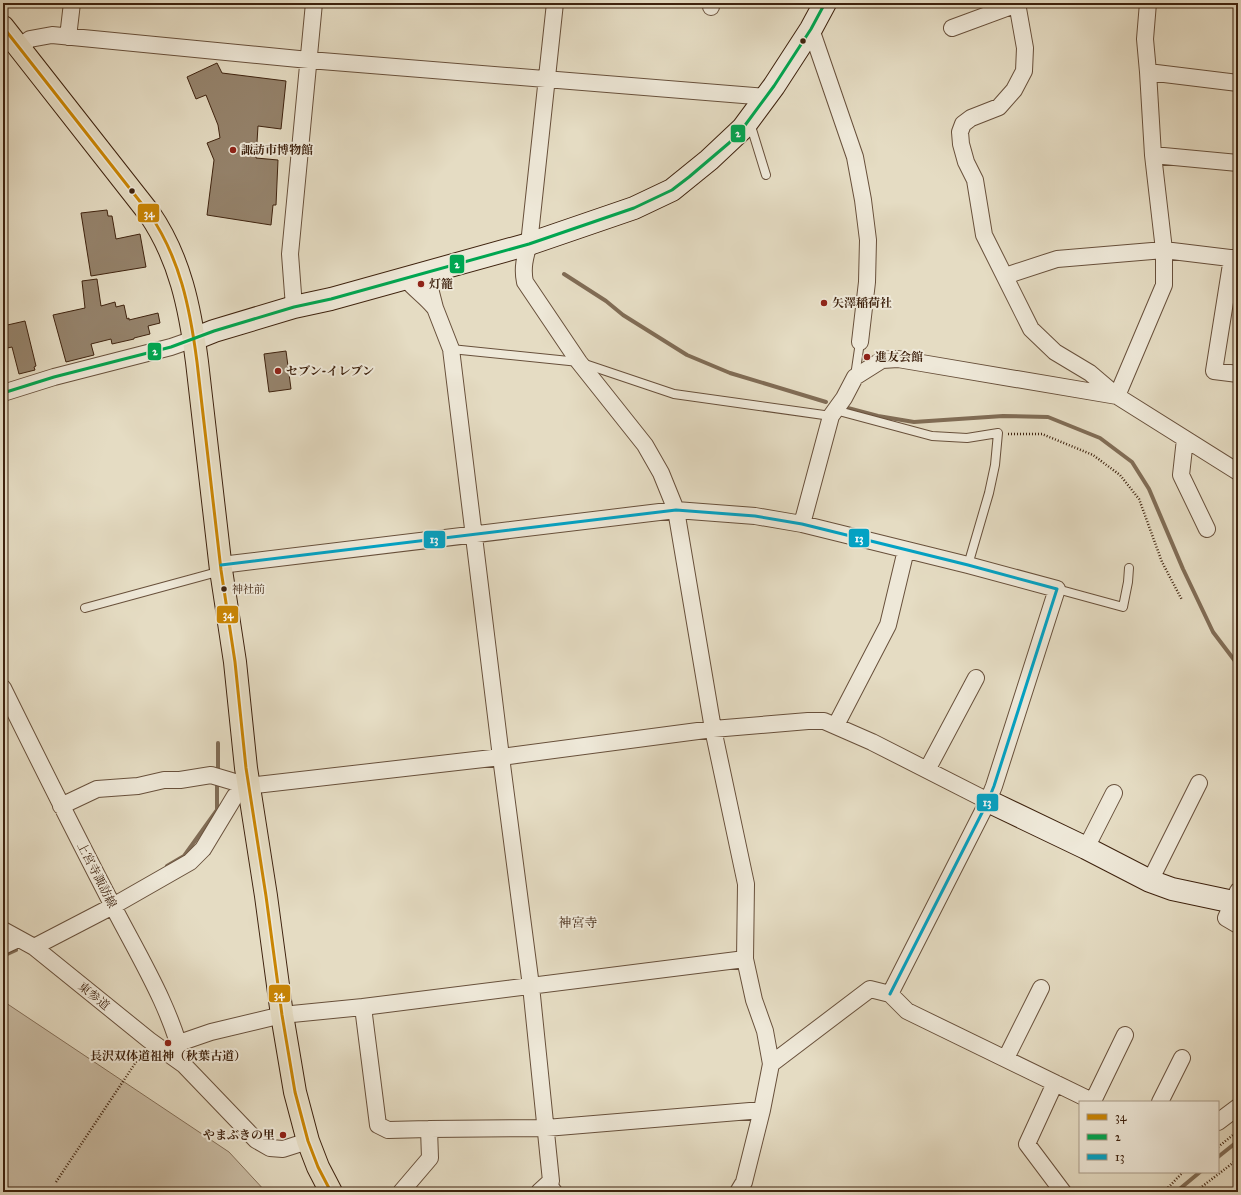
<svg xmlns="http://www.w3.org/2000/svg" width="1241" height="1195" viewBox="0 0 1241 1195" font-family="'IM FELL Great Primer','Noto Serif JP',serif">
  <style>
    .green { fill: #c9bca4; stroke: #846f59 }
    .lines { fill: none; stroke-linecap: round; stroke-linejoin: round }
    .stream { stroke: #806c55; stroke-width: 4 }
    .building { fill: #95836c; stroke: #3e220e }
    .lane-casing { stroke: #68503b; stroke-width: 10 }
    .street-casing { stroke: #68503b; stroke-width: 18 }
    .secondary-casing { stroke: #3e220e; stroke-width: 24 }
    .primary-casing { stroke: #3e220e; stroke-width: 24 }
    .path { stroke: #3e220e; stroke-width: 2.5; stroke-dasharray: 1 2; stroke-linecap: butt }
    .lane { stroke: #eee8d8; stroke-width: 8 }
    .street { stroke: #eee8d8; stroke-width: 16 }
    .secondary { stroke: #eee8d8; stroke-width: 22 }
    .primary { stroke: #e5dcc3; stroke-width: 22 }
    .bus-1-casing { stroke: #eee8d8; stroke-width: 6 }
    .bus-2-casing { stroke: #eee8d8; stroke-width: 6 }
    .bus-3-casing { stroke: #eee8d8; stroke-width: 6 }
    .bus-1 { stroke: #c98504; stroke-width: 3 }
    .bus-2 { stroke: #00a651; stroke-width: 3 }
    .bus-3 { stroke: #03a2c4; stroke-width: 3 }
    .bus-dot { fill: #3e220e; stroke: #eee8d8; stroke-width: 1.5 }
    .poi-dot { fill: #8f2418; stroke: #eee8d8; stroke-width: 1.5 }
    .labels { text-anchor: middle; stroke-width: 4; stroke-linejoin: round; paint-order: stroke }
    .bus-label { font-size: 11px; fill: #3e220e; stroke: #eee8d8; text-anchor: start }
    .poi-label { font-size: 12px; font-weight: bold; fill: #3e220e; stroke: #eee8d8; text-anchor: start }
    .street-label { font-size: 12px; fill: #3e220e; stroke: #eee8d8 }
    .neighbourhood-label { font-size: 13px; fill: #3e220e; stroke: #eee8d8 }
    .line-badge { stroke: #eee8d8; stroke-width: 1.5 }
    .badge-label { font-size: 11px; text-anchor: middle; font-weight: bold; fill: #fff }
  </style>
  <rect width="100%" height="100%" fill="#e5dcc3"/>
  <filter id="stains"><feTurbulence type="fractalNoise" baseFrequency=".005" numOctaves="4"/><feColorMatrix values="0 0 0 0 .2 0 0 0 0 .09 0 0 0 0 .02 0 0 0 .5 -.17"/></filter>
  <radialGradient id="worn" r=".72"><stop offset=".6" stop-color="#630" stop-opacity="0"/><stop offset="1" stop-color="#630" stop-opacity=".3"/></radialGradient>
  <path class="green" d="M3 1003H6L229 1152 266 1192H3Z"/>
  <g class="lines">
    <path class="stream" d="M564 274 606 301 623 315 687 355 730 373 826 402
      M844 407 878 416 914 422 1003 416 1048 417 1100 438 1132 462 1149 489 1183 569 1213 632 1238 665
      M218 773V743
      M167 866 184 856 217 810V781
      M3 956 16 950
      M1218 1157 1238 1141
      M1176 1192 1200 1172"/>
  </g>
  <path class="building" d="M217 63 222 73 286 81 281 129 258 126 256 158 278 160 276 205H273L271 225 207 215 214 160 207 143 220 138 218 125 206 95 196 99 187 77Z
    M107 210 108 216H112L116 239 140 234 146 267 91 276 81 213Z
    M97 279 101 306 115 302 116 307 124 305 127 319 129 318V320L158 313 160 323 148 326 150 334 134 338V339L112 344 111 339 91 344 94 355 66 362 53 315 85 308 82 281Z
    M25 321 36 366 34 367 35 370 19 374 12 347 3 349V326Z
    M286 351 291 389 269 392 264 354Z"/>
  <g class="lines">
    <defs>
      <path id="lane" d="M750 123 766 175
        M451 349 579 362 674 394 831 416
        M855 376 860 342
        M835 410 932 436 967 438 998 433 995 465 989 493 968 565
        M1057 589 1123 607 1128 582 1129 568
        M85 608 221 571
        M551 1181 559 1192"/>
      <path id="street" d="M555 3 529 244C525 257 522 268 525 282L579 362 645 445 661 473 676 510 713 729 746 884 745 959 754 1000 765 1031 771 1064 762 1110 744 1182 738 1192
        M1017 3 1025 48 1024 71 1014 90 999 107 971 118 963 124 960 132 961 144 966 162 975 180 984 235 1031 329 1055 352 1090 373 1117 396 1238 472
        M711 7V3
        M952 28 1017 4
        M811 29 855 157 863 200 868 240 867 282 860 342
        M68 37 72 3
        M19 47 30 39 52 35 309 60 767 97
        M1148 72 1238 83
        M1153 155 1238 163
        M1232 258 1214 371 1238 374
        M426 273 435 308 451 349 501 757 531 986 551 1181 539 1192
        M1005 276 1057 259 1164 250 1153 155 1148 72 1145 39 1148 3
        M405 278C414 289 425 296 434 307
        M294 307 290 254 314 3
        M3 393 54 377 171 347 194 339
        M1117 396 1164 285V250L1238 259
        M1185 439 1181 475 1207 529
        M802 524 831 416 844 398 855 377 882 360 898 359 1117 396
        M221 565 676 510 755 516 802 524 968 565 1057 589 994 786 988 801 890 994
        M3 688C40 763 77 837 115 910 141 960 172 1010 184 1065
        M836 725 888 625 906 550
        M927 770 976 678
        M61 806 97 789 138 786 164 780H180L211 775 248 786 501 757 713 729 808 721H824L872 742 988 801
        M1086 848 1114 793
        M1150 881 1199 783
        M1238 891 1226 918 1238 925
        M3 930 34 947 149 1040 184 1065 256 1140 270 1148 283 1149 308 1141
        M3 946 18 939
        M34 947 113 906 190 862 203 849 235 796 248 786
        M363 1007 378 1125 388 1130 429 1129
        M179 1043 211 1032 282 1015 363 1007 745 959
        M1006 1058 1041 988
        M771 1064 870 989 890 994 907 1011 1094 1102
        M1055 1083 1027 1144 1063 1192
        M1093 1101 1125 1035
        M1160 1102 1182 1058
        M1218 1122 1238 1107
        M401 1192 430 1158 429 1129 546 1128 762 1110"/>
      <path id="secondary" d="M194 339 214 331 294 307 331 299 529 244 634 208 672 190 709 160 743 128 774 86 811 29 825 3
        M988 801 1086 848 1150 881 1172 889 1238 903"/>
      <path id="primary" d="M3 27 149 213C180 258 190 308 197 362L221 570 235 662 246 768 266 896 282 1015 295 1092 308 1141 318 1167 331 1192"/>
    </defs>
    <use href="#lane" class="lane-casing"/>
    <use href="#street" class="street-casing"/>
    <use href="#secondary" class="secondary-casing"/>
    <use href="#primary" class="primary-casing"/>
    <path class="path" d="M1008 434H1042L1093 455 1120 475 1139 499 1162 562 1182 600
      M1218 1147 1238 1131
      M56 1182 142 1053
      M1164 1192 1183 1172
      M1195 1192 1238 1159"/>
    <use href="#lane" class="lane"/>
    <use href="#street" class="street"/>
    <use href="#secondary" class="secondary"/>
    <use href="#primary" class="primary"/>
    <defs>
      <path id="bus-1" d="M3 27 149 213C180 258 190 308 197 362L221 570 235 662 246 768 266 896 282 1015 295 1092 308 1141 318 1167 331 1192"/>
      <path id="bus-2" d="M3 393 54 377 171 347 214 331 294 307 331 299 529 244 634 208 672 190 689 177 729 143 743 128 774 86 811 29 825 3"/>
      <path id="bus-3" d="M221 565 676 510 755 516 802 524 968 565 1057 589 994 786 988 801 890 994"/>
    </defs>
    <use href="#bus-1" class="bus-1-casing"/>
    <use href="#bus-2" class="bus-2-casing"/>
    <use href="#bus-3" class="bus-3-casing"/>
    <use href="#bus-1" class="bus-1"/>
    <use href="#bus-2" class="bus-2"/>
    <use href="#bus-3" class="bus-3"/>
  </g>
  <g class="bus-dot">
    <circle cx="803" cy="41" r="3.5"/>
    <circle cx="132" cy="191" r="3.5"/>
    <circle cx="224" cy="589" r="3.5"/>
  </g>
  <g class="poi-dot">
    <circle cx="233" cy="150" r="4"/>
    <circle cx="421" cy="284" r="4"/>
    <circle cx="824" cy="303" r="4"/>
    <circle cx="867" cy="357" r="4"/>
    <circle cx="278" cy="371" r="4"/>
    <circle cx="168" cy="1043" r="4"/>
    <circle cx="283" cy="1135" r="4"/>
  </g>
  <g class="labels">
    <g class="bus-label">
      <text x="232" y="593">神社前</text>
    </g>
    <g class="poi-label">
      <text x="241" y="154">諏訪市博物館</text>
      <text x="429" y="288">灯籠</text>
      <text x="832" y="307">矢澤稲荷社</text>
      <text x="875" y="361">進友会館</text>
      <text x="286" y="375">セブン-イレブン</text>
      <text x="168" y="1060" text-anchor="middle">長沢双体道祖神（秋葉古道）</text>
      <text x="275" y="1139" text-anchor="end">やまぶきの里</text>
    </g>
    <g class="street-label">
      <text transform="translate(97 875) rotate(63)" y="4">上宮寺諏訪線</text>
      <text transform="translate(94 996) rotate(39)" y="4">東参道</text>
    </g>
    <g class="neighbourhood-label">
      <text x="578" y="927">神宮寺</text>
    </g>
  </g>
  <g class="line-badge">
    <rect x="730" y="124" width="16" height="19" rx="4" fill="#00a651"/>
    <rect x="137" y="203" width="23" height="20" rx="4" fill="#c98504"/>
    <rect x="449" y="254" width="16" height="20" rx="4" fill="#00a651"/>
    <rect x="147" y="342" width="15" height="19" rx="4" fill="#00a651"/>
    <rect x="848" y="528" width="22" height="20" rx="4" fill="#03a2c4"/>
    <rect x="423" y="530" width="23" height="19" rx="4" fill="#03a2c4"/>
    <rect x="216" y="605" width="23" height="19" rx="4" fill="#c98504"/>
    <rect x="976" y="793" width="23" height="19" rx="4" fill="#03a2c4"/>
    <rect x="268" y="984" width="23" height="19" rx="4" fill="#c98504"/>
  </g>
  <g class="badge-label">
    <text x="738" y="137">2</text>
    <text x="149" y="217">34</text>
    <text x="457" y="268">2</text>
    <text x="155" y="355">2</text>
    <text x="859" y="542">13</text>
    <text x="434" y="543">13</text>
    <text x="228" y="618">34</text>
    <text x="987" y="806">13</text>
    <text x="279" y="998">34</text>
  </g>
  <rect width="1241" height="1195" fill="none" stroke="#e5dcc3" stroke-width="16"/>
  <rect x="4" y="4" width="1233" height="1187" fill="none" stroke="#3e220e" stroke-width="2"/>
  <rect x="8" y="8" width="1225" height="1179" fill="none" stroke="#3e220e"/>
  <rect x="1079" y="1101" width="140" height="72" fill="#eee8d8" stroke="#a89987"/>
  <rect x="1087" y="1114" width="20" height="6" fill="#c98504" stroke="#a89987"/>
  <text x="1115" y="1121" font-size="12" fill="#3e220e">34</text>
  <rect x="1087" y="1134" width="20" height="6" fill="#00a651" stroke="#a89987"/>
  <text x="1115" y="1141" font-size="12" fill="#3e220e">2</text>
  <rect x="1087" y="1154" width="20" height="6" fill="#03a2c4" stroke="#a89987"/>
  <text x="1115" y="1161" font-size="12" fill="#3e220e">13</text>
  <rect width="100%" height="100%" filter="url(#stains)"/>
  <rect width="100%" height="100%" fill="url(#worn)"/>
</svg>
